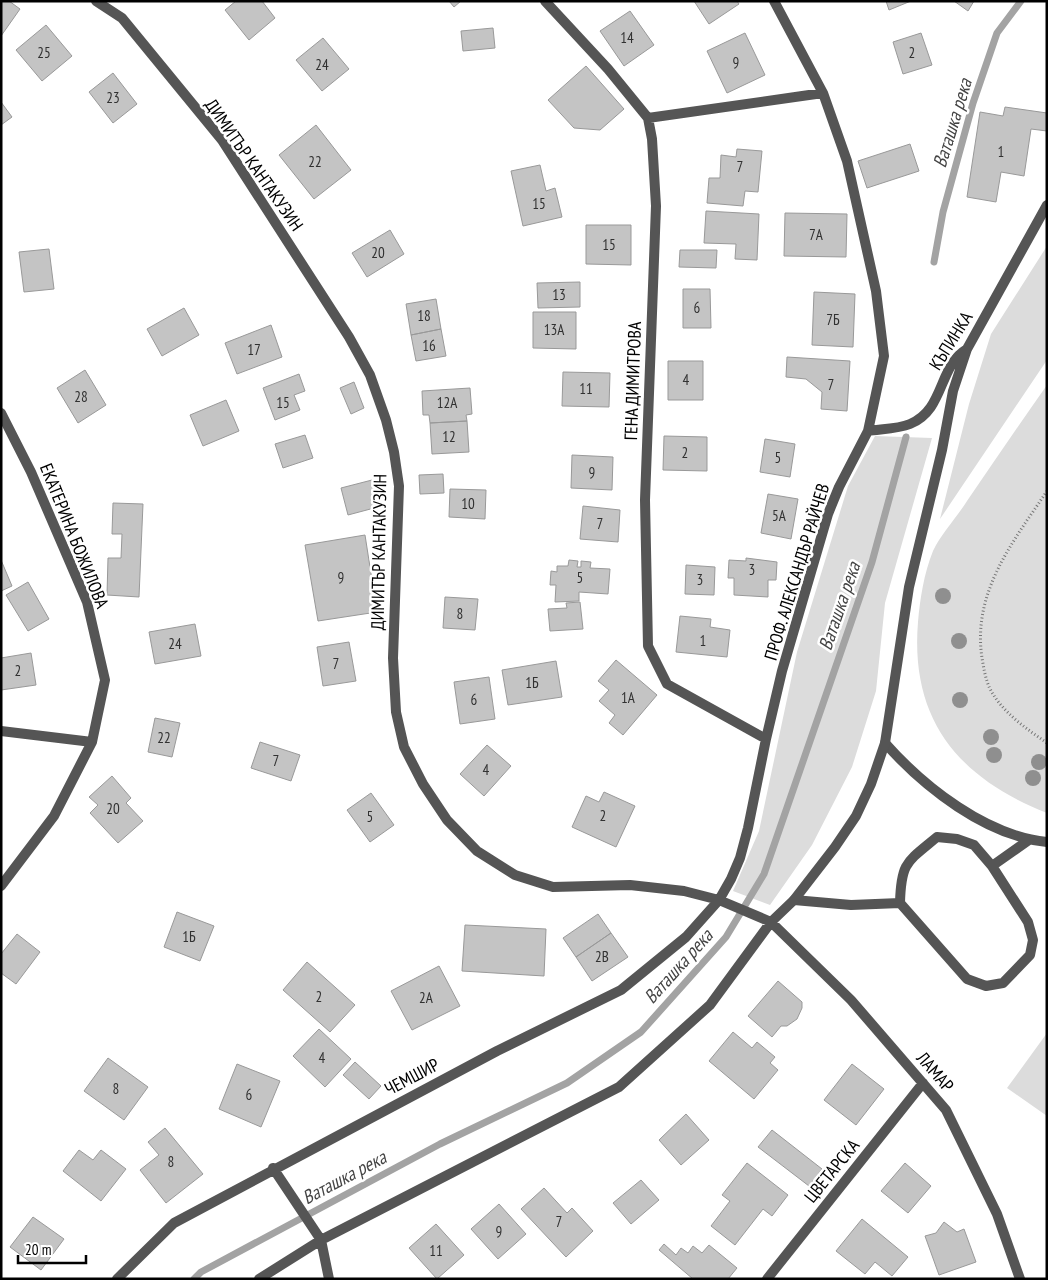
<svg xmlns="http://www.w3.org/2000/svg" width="1048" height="1280" viewBox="0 0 1048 1280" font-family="'PT Sans Narrow',sans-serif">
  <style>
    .green { fill: #dcdcdc }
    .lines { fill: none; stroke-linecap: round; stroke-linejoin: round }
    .stream { stroke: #a3a3a3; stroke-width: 7 }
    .building { fill: #c4c4c4; stroke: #999 }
    .path { stroke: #777; stroke-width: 3; stroke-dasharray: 1 2.5; stroke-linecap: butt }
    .lane { stroke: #555; stroke-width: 10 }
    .street { stroke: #555; stroke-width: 10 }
    .tree { fill: #8f8f8f }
    .labels { text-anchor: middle; stroke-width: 5; stroke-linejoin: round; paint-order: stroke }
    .number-label { font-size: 15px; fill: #313131 }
    .street-label { font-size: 18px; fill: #000; stroke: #fff }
    .water-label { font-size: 19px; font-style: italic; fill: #444; stroke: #fff }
  </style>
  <rect width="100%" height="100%" fill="#fff"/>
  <path class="green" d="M1047 246V360L940 519 969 404 991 334Z
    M1047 385V813C958 778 910 719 918 622 920 599 924 573 933 551 941 534 957 517 967 501 994 462 1020 423 1047 385Z
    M875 436 932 438 885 603 876 691 852 767 812 845 770 905 733 891 759 831 797 652 848 486Z
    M1047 1033V1116L1007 1088Z"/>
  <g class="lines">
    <path class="stream" d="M934 262 943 212 973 103 997 33 1021 1
      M194 1279 201 1272 440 1144 567 1083 641 1032 726 937 764 874 872 562 906 437"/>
  </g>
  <path class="building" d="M1 1H9L20 9 1 36Z
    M236 1H262L275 18 249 40 225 10Z
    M449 1H461L454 7Z
    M694 1H737L739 4 709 24Z
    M886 1H911L889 10Z
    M954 1H974L968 11Z
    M630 11 654 45 624 66 600 31Z
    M46 25 72 56 42 81 16 50Z
    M493 28 495 48 463 51 461 31Z
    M745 33 765 75 727 93 707 51Z
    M921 33 932 65 903 74 893 42Z
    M323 38 349 69 322 91 296 60Z
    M586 66 624 109 600 130 574 128 548 100Z
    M113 73 137 104 113 123 89 92Z
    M1 102 12 117 1 125Z
    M1005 107 1047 113V131L1031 129 1024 176 1001 172 996 202 967 197 980 112 1003 116Z
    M316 125 351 170 314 199 279 155Z
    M910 144 919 171 867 188 858 161Z
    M737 149 762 151 758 192 745 191 743 206 707 203 709 178H720L721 155 736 157Z
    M540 165 546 191 555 188 562 217 523 226 511 171Z
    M706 211 759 214 757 260 735 259 736 244 704 243Z
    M785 213 847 214 846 257 784 256Z
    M586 225H631V265L586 264Z
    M390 230 404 254 367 277 352 253Z
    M49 249 54 289 24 292 19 252Z
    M680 250H717L716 268 679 267Z
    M580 282V307L538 308 537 283Z
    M683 289H710L711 328H683Z
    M814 292 855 294 853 347 812 345Z
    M436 299 441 329 411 335 406 304Z
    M184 308 199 335 162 356 147 329Z
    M533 312H576V349L533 348Z
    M271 325 282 357 237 374 225 343Z
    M441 329 446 356 416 361 411 335Z
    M787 357 850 361 847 411 821 409 822 392 806 379 786 377Z
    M668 361H703V400H668Z
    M85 370 106 405 78 423 57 388Z
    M563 372 610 373 609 407 562 406Z
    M299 374 305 391 294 395 300 410 275 420 263 388Z
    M354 382 364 408 351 414 340 388Z
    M470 388 472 414 466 415 467 421 430 423 429 415H423L422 391Z
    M226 400 239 431 203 446 190 415Z
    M467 421 469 452 432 454 430 423Z
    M305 435 313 458 283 468 275 444Z
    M664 436 707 437V471L663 470Z
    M765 439 795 444 790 477 760 472Z
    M572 455 613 457 612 490 571 488Z
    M443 474 444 493 420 494 419 475Z
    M372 480 378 507 348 515 341 488Z
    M450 489 486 490 485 519 449 517Z
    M768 494 798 499 791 539 761 533Z
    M113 503 143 504 139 597 107 595 108 558H121L122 534H112Z
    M583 506 620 510 618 542 580 539Z
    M365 535 377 612 318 621 305 545Z
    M746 558 777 562 776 580H768V597L734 595V578H728L729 560 746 561Z
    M1 560 12 586 1 591Z
    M569 560 578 561 577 567H581V561L591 562 590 568 610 569 608 594 579 592V601L555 602 556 585H550L551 571 557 572V566H568Z
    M686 565 715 567 714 595 685 594Z
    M28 582 49 619 28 631 6 595Z
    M445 597 478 599 475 630 443 628Z
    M580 602 583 629 550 631 548 609 567 608 566 603Z
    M680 616 711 619 710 627 730 630 727 657 676 652Z
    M195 624 201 656 155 664 149 632Z
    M349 642 356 681 323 686 317 647Z
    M31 653 36 685 1 690V658Z
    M616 660 657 695 623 735 609 723 615 715 599 701 609 690 598 681Z
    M556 661 562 697 508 705 502 670Z
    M489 677 495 719 460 724 454 682Z
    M155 718 180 723 172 757 148 752Z
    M260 742 300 755 291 781 251 768Z
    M487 745 511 766 484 796 460 774Z
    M112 776 131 798 126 803 143 821 118 843 90 813 98 805 89 797Z
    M604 792 635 806 616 847 572 827 586 796 599 802Z
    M371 793 394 825 370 842 347 810Z
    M177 912 214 926 200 961 164 947Z
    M598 914 611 933 576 957 563 938Z
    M465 925 546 929 544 976 462 971Z
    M611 933 628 957 592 981 576 957Z
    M17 934 40 952 16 984 1 973V954Z
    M307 962 355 1005 330 1032 283 990Z
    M439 966 460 1006 412 1030 391 991Z
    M778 981 802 1002V1008L797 1019 787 1026H781L772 1037 748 1016Z
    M319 1029 351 1059 325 1087 293 1056Z
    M733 1032 752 1048 757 1042 775 1057 770 1063 778 1070 754 1099 709 1061Z
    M108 1058 148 1087 124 1120 84 1091Z
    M355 1062 381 1086 369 1099 343 1075Z
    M237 1064 280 1081 261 1127 219 1109Z
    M852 1064 884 1089 856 1125 824 1100Z
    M686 1114 709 1140 681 1165 659 1140Z
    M165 1128 203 1174 166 1203 140 1170 159 1155 148 1142Z
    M772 1130 822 1169 809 1186 758 1147Z
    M79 1150 93 1160 101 1150 126 1169 101 1201 63 1171Z
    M747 1163 788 1195 772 1216 763 1209 735 1245 711 1226 730 1201 722 1195Z
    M905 1163 931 1186 908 1213 881 1191Z
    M641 1180 659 1200 631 1224 613 1203Z
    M544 1188 567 1213 572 1208 593 1231 566 1257 521 1209Z
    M499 1204 526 1234 498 1259 471 1229Z
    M33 1217 64 1239 41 1270 10 1247Z
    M862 1219 908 1257 892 1276 875 1262 865 1274 836 1251Z
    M944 1222 957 1232 964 1229 976 1262 939 1275 925 1236 936 1233Z
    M436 1224 464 1255 437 1279 409 1248Z
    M664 1244 676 1255 681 1248 688 1253 693 1246 702 1253 709 1245 737 1268 728 1279H693L659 1250Z"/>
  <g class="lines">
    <path class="path" d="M1047 491C1013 542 972 592 982 658 984 669 986 684 993 694 1005 714 1028 730 1047 743"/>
    <path class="lane" d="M885 743C924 787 986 836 1047 842
      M937 837 957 839 974 845 992 866 1028 922 1033 940 1030 955 1003 983 986 986 967 979 900 903C901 862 907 862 937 837Z
      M992 866 1029 840
      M794 900 851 905 900 903"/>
    <path class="street" d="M96 1 122 18 222 140 349 337 370 375 386 420 394 452 399 486 393 658 396 712 404 747 423 784 447 820 477 851 515 875 553 887 630 885 684 891 719 900 771 922 851 1000 946 1110 997 1214 1020 1279
      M545 1 608 69 648 118 652 139 656 206 645 500 648 646 667 684 766 739
      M648 118 823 93
      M1 413 31 472 87 602 105 680 92 742 54 816 1 886
      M868 431C881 429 898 429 910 424 945 410 938 366 967 349
      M1 731 92 742
      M273 1168 321 1240 329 1279
      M117 1279 174 1223 497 1051 621 990 686 937 719 900 731 879 740 858 748 828 766 739 782 671 828 514 839 487 868 431 884 356 876 291 847 161 823 93 774 1
      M259 1279 321 1240 619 1087 710 1005 771 922 794 900 835 847 856 816 871 784 885 743 909 587 942 450 953 391 967 349 1047 205
      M767 1279 923 1083"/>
  </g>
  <g class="tree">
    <circle cx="943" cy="596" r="8"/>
    <circle cx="959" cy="641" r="8"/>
    <circle cx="960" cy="700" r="8"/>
    <circle cx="991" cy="737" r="8"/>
    <circle cx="994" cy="755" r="8"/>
    <circle cx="1039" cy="762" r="8"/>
    <circle cx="1033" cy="778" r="8"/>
  </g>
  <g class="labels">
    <g class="number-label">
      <text x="627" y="43">14</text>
      <text x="44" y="58">25</text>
      <text x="912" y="58">2</text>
      <text x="736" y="68">9</text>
      <text x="322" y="70">24</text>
      <text x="113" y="103">23</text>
      <text x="1001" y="157">1</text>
      <text x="315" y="167">22</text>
      <text x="740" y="172">7</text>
      <text x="539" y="209">15</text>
      <text x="816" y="240">7А</text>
      <text x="609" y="250">15</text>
      <text x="378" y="258">20</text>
      <text x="559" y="300">13</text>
      <text x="697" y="313">6</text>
      <text x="424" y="321">18</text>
      <text x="833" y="325">7Б</text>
      <text x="554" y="335">13А</text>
      <text x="429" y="351">16</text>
      <text x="254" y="355">17</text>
      <text x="686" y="385">4</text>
      <text x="831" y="390">7</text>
      <text x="586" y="394">11</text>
      <text x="81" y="402">28</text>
      <text x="283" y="408">15</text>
      <text x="447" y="408">12А</text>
      <text x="449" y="442">12</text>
      <text x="685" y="458">2</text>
      <text x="778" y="463">5</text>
      <text x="592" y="478">9</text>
      <text x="468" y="509">10</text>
      <text x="779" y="521">5А</text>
      <text x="600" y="529">7</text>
      <text x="752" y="575">3</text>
      <text x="341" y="583">9</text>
      <text x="580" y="583">5</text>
      <text x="700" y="585">3</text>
      <text x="460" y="619">8</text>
      <text x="703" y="646">1</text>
      <text x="175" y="649">24</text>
      <text x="336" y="669">7</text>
      <text x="18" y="676">2</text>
      <text x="532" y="688">1Б</text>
      <text x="628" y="703">1А</text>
      <text x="474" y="705">6</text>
      <text x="164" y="743">22</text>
      <text x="276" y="766">7</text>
      <text x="486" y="775">4</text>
      <text x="113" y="814">20</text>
      <text x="603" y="821">2</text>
      <text x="370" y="822">5</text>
      <text x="189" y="942">1Б</text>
      <text x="602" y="962">2В</text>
      <text x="319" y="1002">2</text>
      <text x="426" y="1003">2А</text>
      <text x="322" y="1063">4</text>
      <text x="116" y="1094">8</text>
      <text x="249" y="1100">6</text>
      <text x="171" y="1167">8</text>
      <text x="559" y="1227">7</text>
      <text x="499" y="1237">9</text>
      <text x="436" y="1256">11</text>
    </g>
    <g class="street-label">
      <text transform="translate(254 165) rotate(55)" y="6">ДИМИТЪР КАНТАКУЗИН</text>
      <text transform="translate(951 341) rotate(-58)" y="6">КЪПИНКА</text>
      <text transform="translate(633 381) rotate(-88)" y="6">ГЕНА ДИМИТРОВА</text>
      <text transform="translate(74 536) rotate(68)" y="6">ЕКАТЕРИНА БОЖИЛОВА</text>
      <text transform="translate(379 552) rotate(-89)" y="6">ДИМИТЪР КАНТАКУЗИН</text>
      <text transform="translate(797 572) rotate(-73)" y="6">ПРОФ. АЛЕКСАНДЪР РАЙЧЕВ</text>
      <text transform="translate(935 1072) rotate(49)" y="6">ЛАМАР</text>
      <text transform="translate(412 1077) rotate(-28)" y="6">ЧЕМШИР</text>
      <text transform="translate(832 1171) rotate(-51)" y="6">ЦВЕТАРСКА</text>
    </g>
    <g class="water-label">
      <text transform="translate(952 123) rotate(-73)" y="7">Ваташка река</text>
      <text transform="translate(839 606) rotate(-71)" y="7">Ваташка река</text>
      <text transform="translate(678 966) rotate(-48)" y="7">Ваташка река</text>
      <text transform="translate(344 1177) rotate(-28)" y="7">Ваташка река</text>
    </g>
  </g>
  <rect width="1048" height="1280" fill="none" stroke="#000000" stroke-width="5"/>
  <path d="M18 1255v8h68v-8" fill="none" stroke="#000000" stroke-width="2.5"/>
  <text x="25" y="1255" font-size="15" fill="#000000" stroke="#ffffff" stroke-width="4" paint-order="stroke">20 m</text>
</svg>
